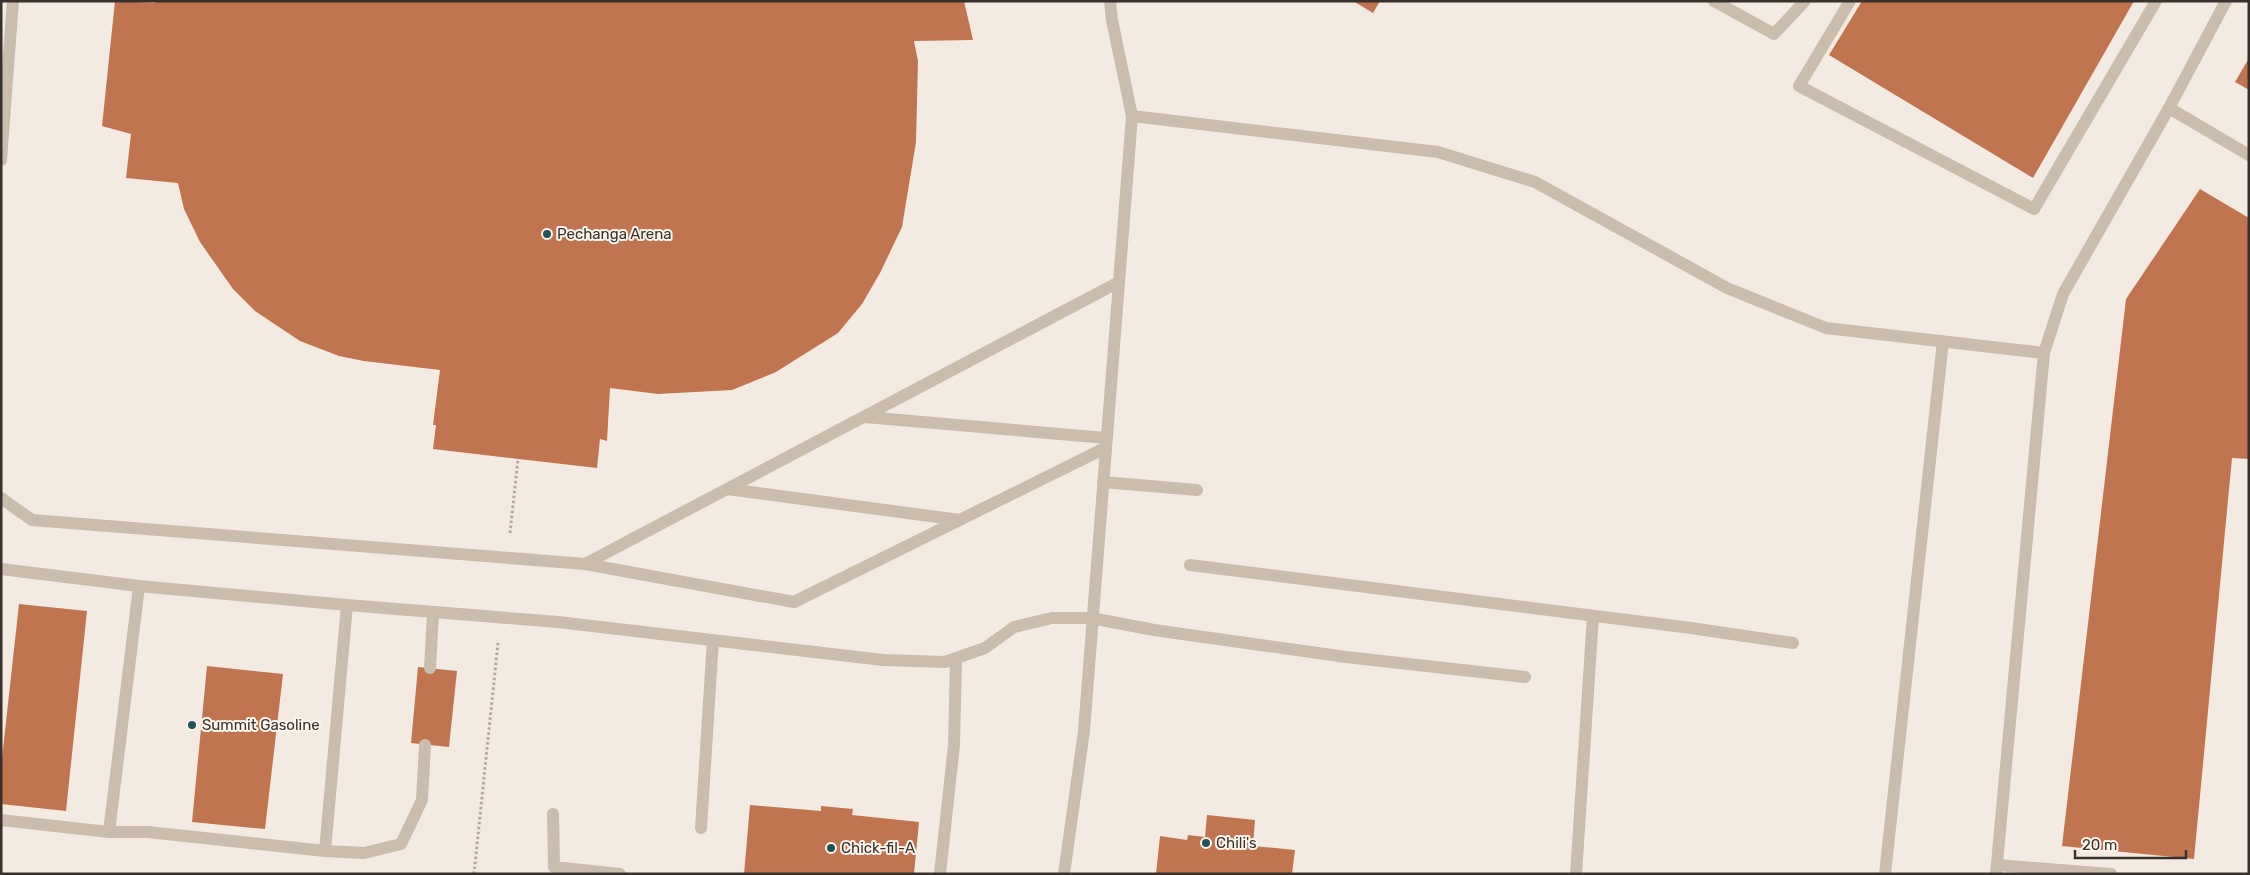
<svg xmlns="http://www.w3.org/2000/svg" width="2250" height="875" viewBox="0 0 2250 875" font-family="Rubik,sans-serif">
  <style>
    .building { fill: #c17450 }
    .lines { fill: none; stroke-linecap: round; stroke-linejoin: round }
    .path { stroke: #b6a797; stroke-width: 3; stroke-dasharray: 2.5 2.5; stroke-linecap: butt }
    .lane { stroke: #cbbdad; stroke-width: 12 }
    .poi-dot { fill: #22525a; stroke: #faf5ed; stroke-width: 2 }
    .labels { text-anchor: middle; stroke-width: 4; stroke-linejoin: round; paint-order: stroke }
    .poi-label { font-size: 15px; fill: #39312b; stroke: #faf5ed; text-anchor: start }
  </style>
  <rect width="100%" height="100%" fill="#f3ebe1"/>
  <path class="building" d="M115 1 155 3V1H964L973 40 914 41 918 61 916 142 902 227 880 273 862 304 838 333 776 372 732 390 658 394 610 388 607 441 600 439 597 468 433 449 436 425H433L440 370 364 361 339 356 300 341 255 311 233 289 200 242 184 209 178 183 126 178 131 134 102 126Z
    M1353 1H1380L1373 13Z
    M1862 1H2134L2033 178 1829 55Z
    M2249 58V90L2235 82Z
    M2200 189 2249 218V459L2232 458 2194 859 2062 846 2126 299Z
    M19 604 87 611 66 811 1 804V767Z
    M207 666 283 674 265 829 192 822Z
    M418 667 457 671 449 747 411 743Z
    M750 805 821 811V806L853 809 852 815 919 822 914 874H744Z
    M1207 815 1255 820 1253 846 1295 850 1292 874H1156L1160 836 1187 840 1188 835 1205 837Z"/>
  <g class="lines">
    <path class="path" d="M510 533 518 459
      M474 874 498 643"/>
    <path class="lane" d="M1714 1 1774 34 1805 1
      M1850 1 1799 86 2034 209 2156 1
      M2169 108 2249 155
      M1132 116 1438 152 1535 182 1727 288 1826 328 2044 353
      M1 160 13 1
      M865 417 1106 438
      M1103 482 1197 490
      M727 489 960 520
      M1 498 32 520 585 564 1119 282
      M585 564 794 602 1105 448
      M1190 565 1691 628 1793 643
      M1 569 139 586 109 832 1 820
      M139 586 347 605 325 851
      M347 605 558 622 883 660 945 662 985 648 1014 627 1052 618H1091L1154 630 1346 657 1525 677
      M430 668 433 613
      M553 814 554 867 620 874
      M701 828 713 640
      M109 832H148L325 851 364 853 401 844 422 800 425 745
      M1997 865 2111 874
      M940 874 954 745 956 659
      M1064 874 1084 731 1132 116 1112 20 1110 1
      M1576 874 1593 616
      M1885 874 1943 341
      M1996 874 2044 353 2063 294 2169 108 2226 1"/>
  </g>
  <g class="poi-dot">
    <circle cx="547" cy="234" r="5"/>
    <circle cx="192" cy="725" r="5"/>
    <circle cx="1206" cy="843" r="5"/>
    <circle cx="831" cy="848" r="5"/>
  </g>
  <g class="labels">
    <g class="poi-label">
      <text x="557" y="239">Pechanga Arena</text>
      <text x="202" y="730">Summit Gasoline</text>
      <text x="1216" y="848">Chili's</text>
      <text x="841" y="853">Chick-fil-A</text>
    </g>
  </g>
  <rect width="2250" height="875" fill="none" stroke="#39312b" stroke-width="5"/>
  <path d="M2075 850v8h111v-8" fill="none" stroke="#39312b" stroke-width="2.5"/>
  <text x="2082" y="850" font-size="15" fill="#39312b" stroke="#faf5ed" stroke-width="4" paint-order="stroke">20 m</text>
</svg>
